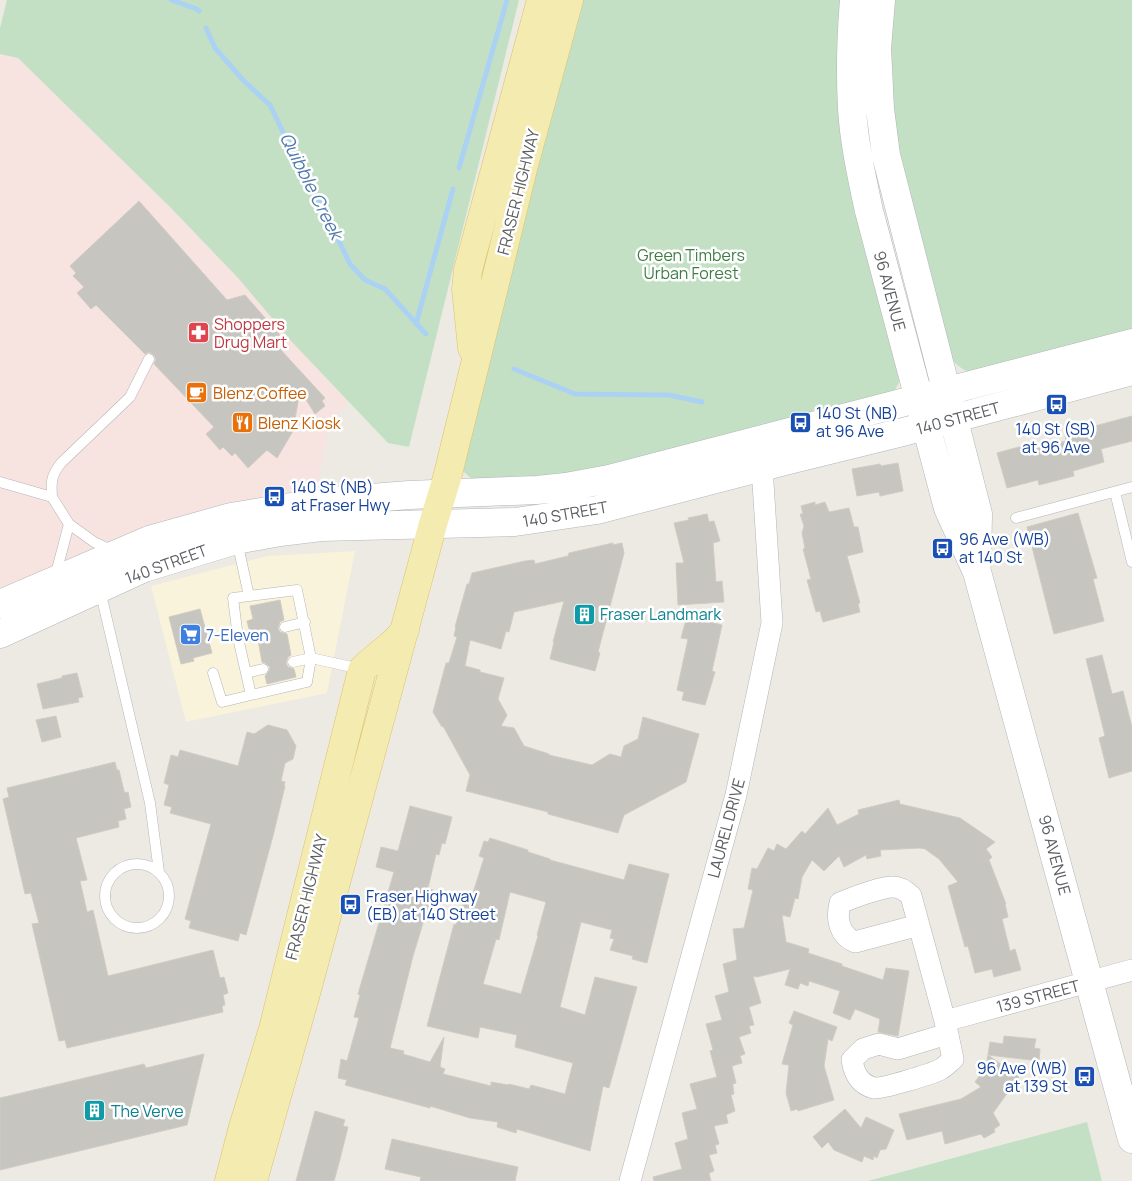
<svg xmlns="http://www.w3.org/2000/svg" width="1132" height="1181" viewBox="0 0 1132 1181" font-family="Manrope,sans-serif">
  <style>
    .commercial { fill: #f9f3db }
    .medical { fill: #f7e4e1 }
    .green { fill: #c3e0c4 }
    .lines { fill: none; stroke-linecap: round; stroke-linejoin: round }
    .stream { stroke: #acd2f3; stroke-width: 5 }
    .building { fill: #c7c5c0; stroke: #d0ccc3; fill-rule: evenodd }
    .service-casing { stroke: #b4b5b9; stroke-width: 11 }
    .minor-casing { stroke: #b4b5b9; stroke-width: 22 }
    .secondary-casing { stroke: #b2b5b9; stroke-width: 29 }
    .primary-casing { stroke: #dec26a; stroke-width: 29 }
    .service { stroke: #fff; stroke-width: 10 }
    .minor { stroke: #fff; stroke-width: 21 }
    .secondary { stroke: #fff; stroke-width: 28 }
    .primary { stroke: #f4ebb0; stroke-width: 28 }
    .labels { text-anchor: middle; stroke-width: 5; stroke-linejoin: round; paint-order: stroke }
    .street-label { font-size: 16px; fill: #5b5e62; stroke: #fff }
    .park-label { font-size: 16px; fill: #3f7d45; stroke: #fff }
    .health-label { font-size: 16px; fill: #be3a42; stroke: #fff; text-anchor: start }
    .food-label { font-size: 16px; fill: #c56008; stroke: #fff; text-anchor: start }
    .transit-label { font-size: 16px; fill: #164399; stroke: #fff; text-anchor: start }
    .culture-label { font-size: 16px; fill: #0d838f; stroke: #fff; text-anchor: start }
    .shop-label { font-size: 16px; fill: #366cbe; stroke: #fff; text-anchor: start }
    .water-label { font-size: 18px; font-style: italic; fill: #5079ab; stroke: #fff }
  </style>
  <rect width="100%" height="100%" fill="#eceae3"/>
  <path class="commercial" d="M355 551 327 693 186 722 151 586 268 556Z"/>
  <path class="medical" d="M0 54 18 58 171 208 239 279 292 342 349 402 329 422 317 493 0 592Z"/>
  <path class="green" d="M7 0H519L409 447 388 443 292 342 239 279 171 208 18 58 0 54V28Z
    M576 0H844L900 380 895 390 890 394 566 476 474 481 464 472 460 464Z
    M893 0H1132V330L969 372C955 366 949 358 945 344L897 140C889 93 890 47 893 0Z
    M1087 1122 1102 1181H868Z"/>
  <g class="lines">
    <path class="stream" d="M171 0 197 9 199 11
      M206 28 215 48 244 81 270 105 308 184 324 210 350 264 365 280 385 289 426 334
      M459 168 507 0
      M416 324 453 189
      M514 369 575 394 669 395 702 402"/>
  </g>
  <path class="building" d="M139 201 227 300 245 295 280 335 269 337 325 398 322 401 325 406 315 414 300 390 293 431 277 458 267 450 248 468 235 453 232 456 223 447 220 450 206 434 214 427 154 364 156 359 154 355 149 352 145 354 96 305 91 309 77 293 84 287 73 276 76 273 70 266Z
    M1132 416V441L1101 449 1104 462 1073 471 1074 476 1039 485 1038 480 1007 488 997 453 1026 445 1027 451 1066 441 1065 434Z
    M898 463 903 491 880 496 879 492 857 496 852 469 880 464 881 466Z
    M815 502V505L825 502 829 512 849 508 854 527H858L863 552 847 556 860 603 858 604 860 612 823 622 820 611 816 612 807 580 811 579 803 549 805 548 802 533 804 526 800 514H803L801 506Z
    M1078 513 1097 578 1093 579 1104 621 1054 634 1027 527Z
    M707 514 709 522 714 521 720 541 713 543 716 582 722 581 724 602 678 605 676 563H684L674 523 689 520 688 518Z
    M613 543V545L622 543 624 553 598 652 600 653 595 671 550 659 554 642H553L564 601 514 612 509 632 506 631 501 649 470 640 465 666 480 670V672L504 678 498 699 507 715 501 726 514 728 524 746 549 754V755L592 765 610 754 621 757 624 746 638 739 643 717 699 734 686 782 624 815 618 833 548 814V812L466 791 470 775 443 726 442 727 433 712 446 663H449L457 637 454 636 456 627H455L467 584H469L472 573 525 561 534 560 535 564 568 556 569 553Z
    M280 600 284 620 280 622 278 628 280 632 287 634 291 655 288 657 286 663 288 667 294 669 296 677 267 684 265 676 269 671 270 667 265 663 262 662 257 634 253 630 249 629 247 621 253 619 250 606Z
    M200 609 212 653 193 658 194 661 181 664 169 617Z
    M687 616 722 625 712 671 715 672 705 705 682 700 684 692 677 690 688 639 681 638Z
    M1102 655 1112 694 1123 691 1132 727V771L1109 778 1099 738 1105 736 1086 659Z
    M77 673 83 697 78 698 79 702 43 709 37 684 62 678V676Z
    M56 716 61 737 42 742 36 720Z
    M268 725 287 730 296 746 293 759 285 763 281 781 285 782 284 786H285L273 836 246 935 240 933 238 941 189 928 191 921 185 919 211 824 170 813 172 807 164 805 169 785 164 783 171 755 178 757 180 750 238 766 247 732 254 734Z
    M115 762 117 770H119L124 791 125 793 128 792 131 807 124 809 126 819 118 821 119 827 76 838 87 880 80 881 87 912 93 910 108 976 213 950 220 978 224 977 228 993 223 995 225 1005 222 1006 223 1012 67 1048 65 1040 59 1041 32 924 39 923 31 893 25 894 3 799 9 797 7 788Z
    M899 800 900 804 960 818 995 842 986 849 992 857 989 860 1006 904H1005L1008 917 1002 919 1010 951 1015 949 1021 970 994 977 992 969 975 973 968 946 965 947 948 886 958 882 939 859 925 849 920 848 880 850 881 856 867 859 866 855 844 867 839 856 824 871 812 860 802 877 798 899 795 898 790 917 782 915 786 942 809 949 808 953 842 964V966L883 980 886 968 909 971 898 1036 878 1032 880 1019 855 1009 850 1020 833 1013 840 991 809 981 808 986 800 983 798 989 785 985 790 969 757 977 753 976 761 1003 749 1007 754 1025 749 1026 751 1033 739 1037 745 1054 740 1056 742 1063 732 1066 736 1083 733 1084V1087L734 1094 731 1095 735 1111 726 1115 728 1123 714 1126 719 1144 715 1145 717 1153 709 1155 714 1171 709 1173 711 1181H654L653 1177 682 1169 675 1143 688 1139 682 1113 697 1109 690 1084 717 1077 710 1051 713 1050 706 1024 722 1020 715 996 729 992 723 964 737 960 733 929 744 928 753 890 748 889 752 868 757 869 768 848 774 851 777 844 786 849 802 831 805 834 828 808 837 825 859 814 858 810Z
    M410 806 452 817 445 844 442 843 439 855 436 854 428 888 433 890 413 956 390 1048 404 1051 403 1054 430 1062 444 1037 440 1067 445 1069 443 1074 491 1086V1082L508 1085 509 1084 529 1089 531 1085 565 1094 573 1063 515 1047 517 1035 480 1027 478 1038 427 1026 454 924 456 925 468 891 473 893 484 858 479 856 484 841 488 842 490 838 528 850V852L550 859V860L624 880 629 864 669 874 647 963 632 959 633 956 610 950 614 939 610 938 612 930 581 922 560 1007 585 1015 595 977 637 987 609 1088 603 1086 590 1151 517 1129 516 1133 497 1127 498 1122 470 1118 430 1106V1108L345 1085 347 1080 338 1078 341 1059 347 1061 359 1018 354 1017 360 995 358 994 394 872 376 867 381 847 398 851ZM510 892 546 902 537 935 538 936 521 994 483 984 496 939 499 940Z
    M794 1011 837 1027 832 1041 828 1039 824 1066 834 1100 798 1111 797 1109 791 1111 786 1093 789 1065 782 1064 793 1025 789 1023Z
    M1004 1036 1036 1039 1034 1048 1040 1049 1039 1061 988 1055 1019 1077 993 1113 1000 1125 994 1129 995 1132 984 1138 981 1134 945 1144 942 1131 907 1140 899 1114 961 1099 981 1087 975 1082 986 1067 990 1042 1003 1044Z
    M204 1054 187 1125 0 1170V1098L144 1064 146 1068Z
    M845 1109 861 1128 866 1117 894 1130 886 1149 880 1150 877 1158 874 1156 873 1160 864 1156 862 1162 834 1150 828 1142 822 1148 813 1137Z
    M315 1111 345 1120 343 1126 348 1127 339 1163 334 1181H296Z
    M392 1139 518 1167 515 1181H420L421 1177 385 1169Z"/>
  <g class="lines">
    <defs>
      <path id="service" d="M0 482 52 497 69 524 94 542 113 551
        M1115 492 1132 562
        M52 497C51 481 51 476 61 463L130 397 149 359
        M1016 518 1132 487
        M237 541 249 596 297 590 311 658 361 669
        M55 577 69 524
        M100 590 150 803 159 872
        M249 596 233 598 238 638 251 695 307 682 311 658 293 662
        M285 627 305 622
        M238 638 250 636
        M213 673 222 702 251 695
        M246 673 263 669
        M105 896a32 32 0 1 1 64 0a32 32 0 1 1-64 0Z"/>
      <path id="minor" d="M919 925 855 942C839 935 836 919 840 903 852 898 881 887 893 887 900 887 906 891 911 896L945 1021 953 1059C949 1062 945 1067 941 1069 932 1074 882 1089 874 1088 859 1084 854 1073 852 1060L863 1049 879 1044 898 1049 947 1034
        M945 1021 1132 970
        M630 1181 736 795 772 623 762 467"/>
      <path id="secondary" d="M854 0C851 36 850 72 852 108 854 143 862 178 869 211L948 508 977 572 1132 1139
        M881 0 877 48 880 109 886 155 978 514 977 564
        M0 604 149 540 231 517 321 502 409 495 537 490 566 487 609 479 1132 343
        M0 634 144 568 236 540 280 532 321 527 515 522 597 510 785 461 903 432 1132 371"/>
      <path id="primary" d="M472 348 466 289 468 270 541 0
        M229 1181 243 1127 273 1029 362 670C376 655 394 646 405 630
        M253 1181 305 997 433 524 447 478 524 165 569 0"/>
    </defs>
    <use href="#service" class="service-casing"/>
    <use href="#minor" class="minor-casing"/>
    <use href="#secondary" class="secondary-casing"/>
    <use href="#primary" class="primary-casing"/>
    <use href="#service" class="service"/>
    <use href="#minor" class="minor"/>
    <use href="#secondary" class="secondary"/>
    <use href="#primary" class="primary"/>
  </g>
  <defs>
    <symbol id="pharmacy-square" viewBox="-11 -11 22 22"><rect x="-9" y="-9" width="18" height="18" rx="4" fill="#e0444e" stroke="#fff"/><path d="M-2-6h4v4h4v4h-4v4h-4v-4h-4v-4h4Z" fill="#fff"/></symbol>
    <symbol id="cafe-square" viewBox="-11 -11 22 22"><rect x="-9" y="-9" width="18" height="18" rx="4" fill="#e8710a" stroke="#fff"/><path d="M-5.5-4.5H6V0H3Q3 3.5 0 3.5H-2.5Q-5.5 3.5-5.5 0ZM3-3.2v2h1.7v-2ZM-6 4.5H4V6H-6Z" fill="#fff"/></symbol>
    <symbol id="bus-square" viewBox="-11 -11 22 22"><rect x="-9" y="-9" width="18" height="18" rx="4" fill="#1a4fb4" stroke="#fff"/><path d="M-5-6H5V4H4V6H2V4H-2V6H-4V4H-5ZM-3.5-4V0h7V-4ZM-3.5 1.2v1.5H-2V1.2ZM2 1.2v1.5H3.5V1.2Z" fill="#fff"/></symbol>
    <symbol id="restaurant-square" viewBox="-11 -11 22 22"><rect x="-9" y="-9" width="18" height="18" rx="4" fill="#e8710a" stroke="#fff"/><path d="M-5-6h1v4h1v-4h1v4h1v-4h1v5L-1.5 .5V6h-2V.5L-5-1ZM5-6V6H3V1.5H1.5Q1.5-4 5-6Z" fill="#fff"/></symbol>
    <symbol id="building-square" viewBox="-11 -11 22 22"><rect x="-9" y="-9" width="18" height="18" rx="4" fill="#0f9aa8" stroke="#fff"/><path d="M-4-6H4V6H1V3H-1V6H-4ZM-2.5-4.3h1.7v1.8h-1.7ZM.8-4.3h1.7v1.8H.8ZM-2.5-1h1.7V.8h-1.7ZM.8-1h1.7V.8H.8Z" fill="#fff"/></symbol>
    <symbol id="supermarket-square" viewBox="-11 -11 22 22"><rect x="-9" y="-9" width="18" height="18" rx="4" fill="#3f7fe0" stroke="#fff"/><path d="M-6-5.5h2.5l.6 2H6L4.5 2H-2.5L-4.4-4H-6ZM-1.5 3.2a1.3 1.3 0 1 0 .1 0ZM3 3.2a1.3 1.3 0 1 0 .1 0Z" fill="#fff"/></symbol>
  </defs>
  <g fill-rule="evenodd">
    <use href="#pharmacy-square" x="186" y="320" width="25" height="25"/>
    <use href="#cafe-square" x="184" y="380" width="25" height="25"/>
    <use href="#bus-square" x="1044" y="392" width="25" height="25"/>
    <use href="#bus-square" x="788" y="410" width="25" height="25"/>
    <use href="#restaurant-square" x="230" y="410" width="25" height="25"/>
    <use href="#bus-square" x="262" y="484" width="25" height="25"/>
    <use href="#bus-square" x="930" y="536" width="25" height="25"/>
    <use href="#building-square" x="572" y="602" width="25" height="25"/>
    <use href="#supermarket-square" x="178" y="622" width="25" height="25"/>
    <use href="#bus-square" x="338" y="892" width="25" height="25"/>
    <use href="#bus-square" x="1072" y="1064" width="25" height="25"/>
    <use href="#building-square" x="82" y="1098" width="25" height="25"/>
  </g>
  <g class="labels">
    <g class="street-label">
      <text transform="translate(518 192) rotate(-76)" y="6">FRASER HIGHWAY</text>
      <text transform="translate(890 291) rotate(75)" y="6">96 AVENUE</text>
      <text transform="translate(958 418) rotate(-15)" y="6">140 STREET</text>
      <text transform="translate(565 514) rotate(-10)" y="6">140 STREET</text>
      <text transform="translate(166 564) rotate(-20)" y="6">140 STREET</text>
      <text transform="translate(726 828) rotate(-75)" y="6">LAUREL DRIVE</text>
      <text transform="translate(1055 855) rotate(75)" y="6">96 AVENUE</text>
      <text transform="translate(306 897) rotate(-76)" y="6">FRASER HIGHWAY</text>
      <text transform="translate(1038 996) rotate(-15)" y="6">139 STREET</text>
    </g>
    <g class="park-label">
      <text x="691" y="261">Green Timbers<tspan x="691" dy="18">Urban Forest</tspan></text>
    </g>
    <g class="health-label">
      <text x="214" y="330">Shoppers<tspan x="214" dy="18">Drug Mart</tspan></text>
    </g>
    <g class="food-label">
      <text x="213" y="399">Blenz Coffee</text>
      <text x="258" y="429">Blenz Kiosk</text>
    </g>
    <g class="transit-label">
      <text x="816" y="419">140 St (NB)<tspan x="816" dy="18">at 96 Ave</tspan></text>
      <text x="1056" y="435" text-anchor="middle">140 St (SB)<tspan x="1056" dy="18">at 96 Ave</tspan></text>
      <text x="291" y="493">140 St (NB)<tspan x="291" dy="18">at Fraser Hwy</tspan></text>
      <text x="959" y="545">96 Ave (WB)<tspan x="959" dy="18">at 140 St</tspan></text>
      <text x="366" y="902">Fraser Highway<tspan x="366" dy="18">(EB) at 140 Street</tspan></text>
      <text x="1068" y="1074" text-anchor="end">96 Ave (WB)<tspan x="1068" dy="18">at 139 St</tspan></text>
    </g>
    <g class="culture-label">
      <text x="600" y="620">Fraser Landmark</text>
      <text x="111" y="1117">The Verve</text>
    </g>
    <g class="shop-label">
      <text x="206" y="641">7-Eleven</text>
    </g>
    <g class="water-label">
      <text transform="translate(311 186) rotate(63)" y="6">Quibble Creek</text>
    </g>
  </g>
</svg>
